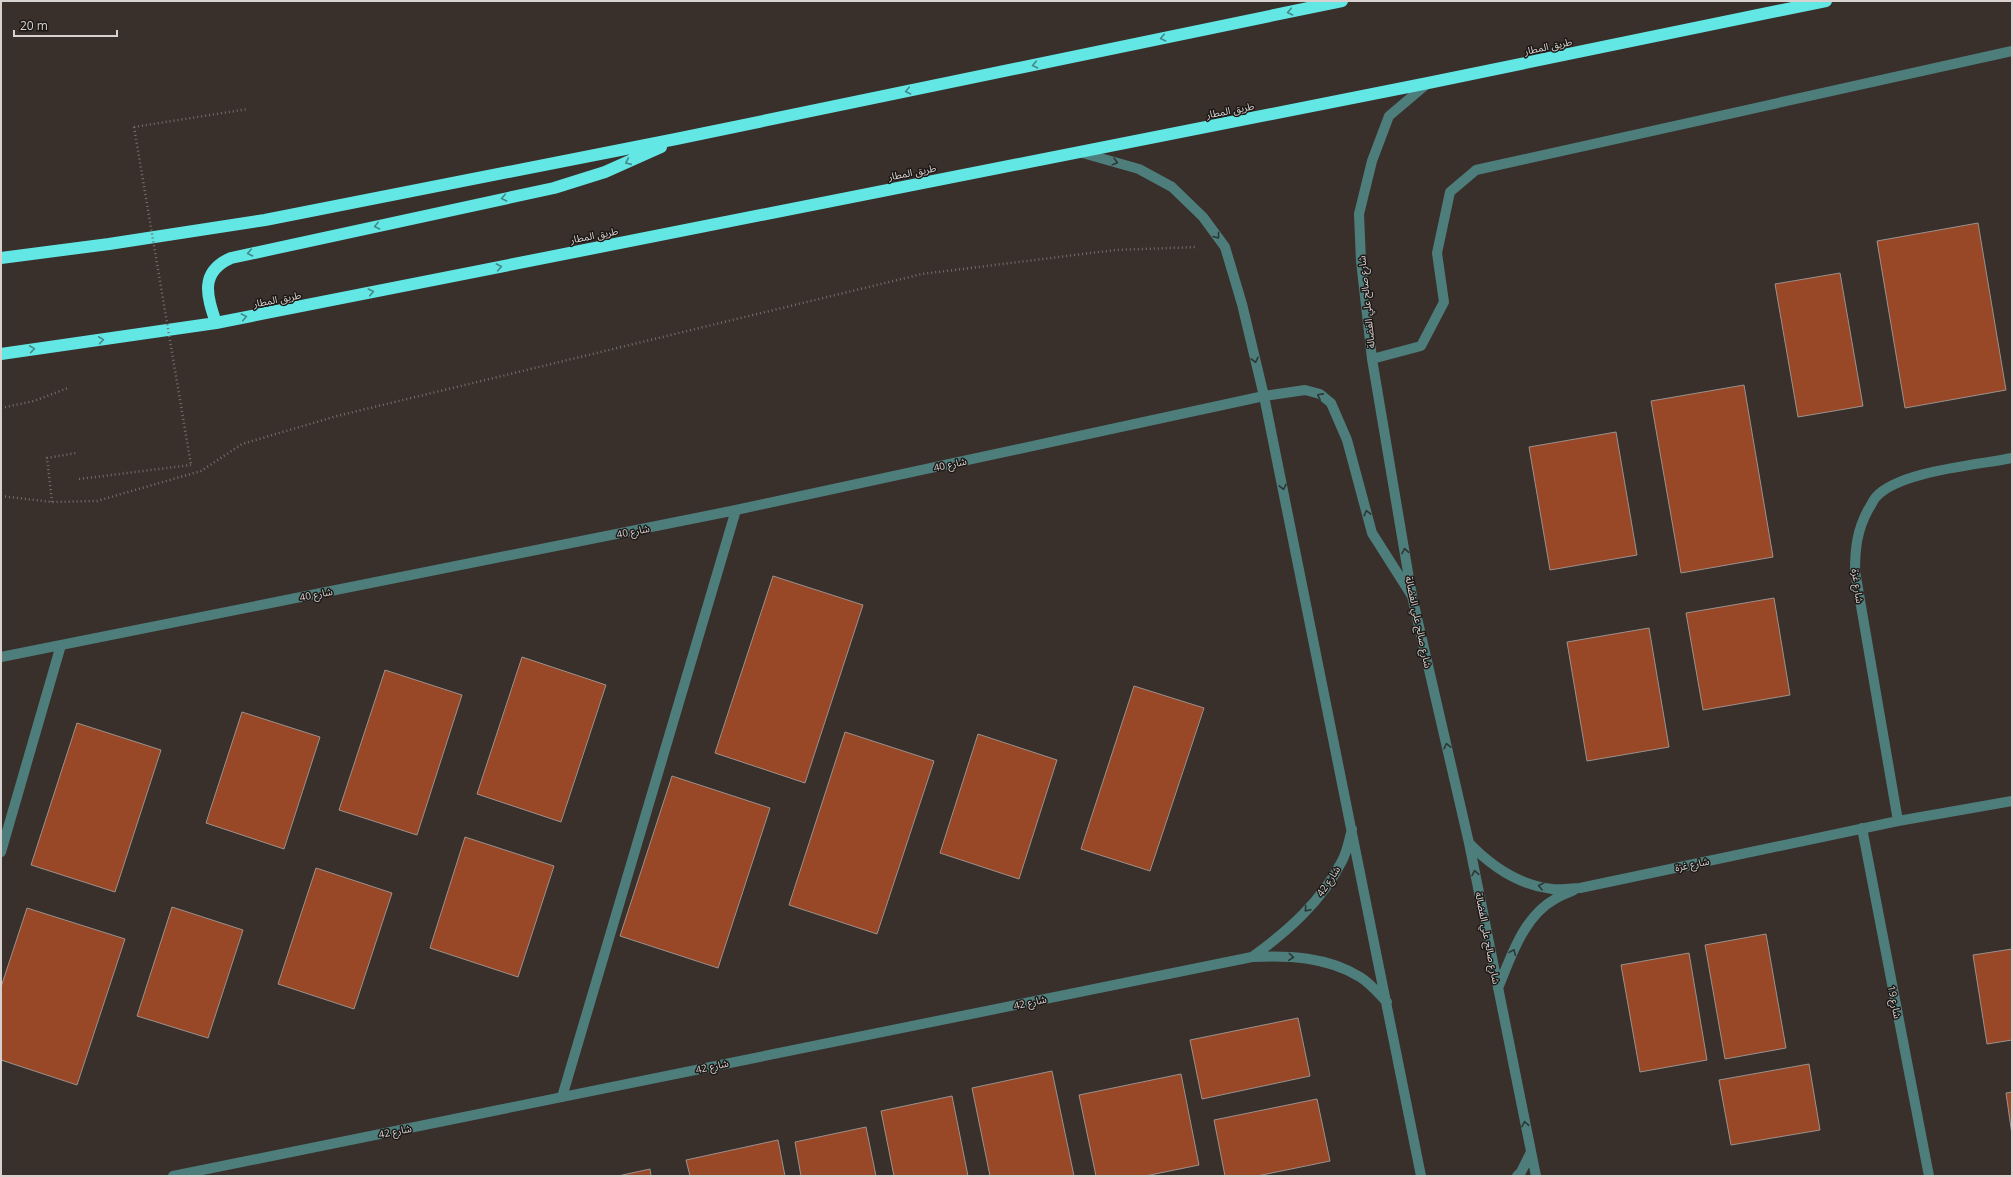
<svg xmlns="http://www.w3.org/2000/svg" width="2013" height="1177" viewBox="0 0 2013 1177" font-family="'Open Sans','Noto Sans Arabic',sans-serif">
  <style>
    .building { fill: #984827; stroke: #9c918d }
    .lines { fill: none; stroke-linecap: round; stroke-linejoin: round }
    .path { stroke: #776f6c; stroke-width: 2.5; stroke-dasharray: 1 3; stroke-linecap: butt }
    .minor { stroke: #4e7e7c; stroke-width: 10 }
    .highway { stroke: #62e7e4; stroke-width: 12 }
    .path-bridge { stroke: #776f6c; stroke-width: 2.5; stroke-dasharray: 1 3; stroke-linecap: butt }
    .oneway { stroke: #438a88 }
    .oneway2 { stroke: #2c3735 }
    .labels { text-anchor: middle; stroke-width: 3; stroke-linejoin: round; paint-order: stroke }
    .street-label { font-size: 10px; fill: #d7d1cf; stroke: #1d1917 }
  </style>
  <rect width="100%" height="100%" fill="#39302c"/>
  <path class="building" d="M1978 223 2006 390 1905 408 1877 241Z
    M1840 273 1863 406 1798 417 1775 284Z
    M1744 385 1773 557 1681 573 1651 401Z
    M1616 432 1637 555 1550 570 1529 447Z
    M773 576 863 605 805 783 715 753Z
    M1774 598 1790 695 1703 710 1686 613Z
    M1649 628 1669 747 1587 761 1567 642Z
    M522 657 606 685 561 822 477 794Z
    M385 670 462 695 417 835 339 810Z
    M1134 686 1204 708 1150 871 1081 849Z
    M242 712 320 737 284 849 206 823Z
    M77 723 161 750 115 892 31 865Z
    M845 732 934 761 877 934 789 905Z
    M978 734 1057 760 1019 879 940 853Z
    M672 776 770 808 718 968 620 936Z
    M465 837 554 866 518 977 430 948Z
    M316 868 392 893 354 1009 278 984Z
    M172 907 243 930 208 1038 137 1016Z
    M27 908 125 939 77 1085 1 1060V987Z
    M1766 934 1786 1048 1725 1059 1705 945Z
    M2012 949V1040L1987 1044 1973 955Z
    M1689 953 1707 1060 1640 1072 1621 965Z
    M1298 1018 1310 1076 1202 1099 1190 1040Z
    M1809 1064 1820 1130 1731 1145 1719 1080Z
    M1052 1071 1074 1176H990L972 1088Z
    M1181 1074 1199 1165 1145 1176H1096L1079 1095Z
    M2012 1092V1135L2006 1093Z
    M952 1096 968 1176H894L881 1111Z
    M1317 1099 1330 1161 1257 1176H1225L1214 1120Z
    M866 1127 876 1176H801L795 1142Z
    M778 1140 785 1176H690L686 1160Z
    M650 1169 651 1176H618Z"/>
  <g class="lines">
    <path class="path" d="M134 127 248 109
      M1 408 34 401 68 388
      M79 479 191 465
      M1 496 52 502 97 501 201 471 242 444 337 416 922 274 1115 250 1197 247
      M52 502 47 458 76 453"/>
    <path class="minor" d="M1428 83 1389 116 1372 161 1359 214 1361 261 1372 359 1412 596 1469 843 1536 1176
      M1079 152 1139 169 1172 187 1203 217 1225 247 1242 304 1264 396 1421 1176
      M1372 359 1421 346 1444 302 1437 253 1450 192 1476 170 2012 51
      M1 657 736 510 1264 396 1305 390 1320 394 1331 403 1347 440 1372 533 1412 596
      M1898 821 1855 571C1855 549 1857 530 1868 510 1871 506 1873 500 1876 497 1899 471 1978 465 2012 458
      M1862 828 1929 1176
      M1469 843C1492 867 1519 885 1552 889 1561 890 1571 888 1580 888L1898 821 2012 801
      M1 852 61 645
      M1252 957C1288 931 1322 901 1342 861 1347 852 1349 840 1352 829
      M1498 988C1511 957 1523 917 1555 899 1561 895 1568 893 1574 890
      M562 1097 736 510
      M173 1176 1252 957C1288 955 1328 957 1360 977 1370 983 1379 994 1387 1002
      M1517 1176 1521 1172 1531 1152"/>
    <path class="highway" d="M1 258 109 244 265 220 676 139 1342 1
      M216 323C207 296 199 272 231 258L554 188 605 172 661 147
      M1 354 216 323 1428 83 1826 1"/>
    <path class="path-bridge" d="M134 127 191 465"/>
  </g>
  <defs><path id="oneway-chevron" d="M-2-3.5L2.5 0L-2 3.5" fill="none" stroke-width="1.6" stroke-linecap="round" stroke-linejoin="round"/></defs>
  <g class="oneway">
    <use href="#oneway-chevron" transform="translate(1290 12) rotate(168)"/>
    <use href="#oneway-chevron" transform="translate(1163 38) rotate(168)"/>
    <use href="#oneway-chevron" transform="translate(1035 65) rotate(168)"/>
    <use href="#oneway-chevron" transform="translate(908 91) rotate(168)"/>
    <use href="#oneway-chevron" transform="translate(628 162) rotate(156)"/>
    <use href="#oneway-chevron" transform="translate(504 198) rotate(168)"/>
    <use href="#oneway-chevron" transform="translate(377 226) rotate(168)"/>
    <use href="#oneway-chevron" transform="translate(250 253) rotate(167)"/>
    <use href="#oneway-chevron" transform="translate(499 267) rotate(-11)"/>
    <use href="#oneway-chevron" transform="translate(371 292) rotate(-11)"/>
    <use href="#oneway-chevron" transform="translate(244 317) rotate(-11)"/>
    <use href="#oneway-chevron" transform="translate(101 340) rotate(-8)"/>
    <use href="#oneway-chevron" transform="translate(32 349) rotate(-8)"/>
  </g>
  <g class="oneway2">
    <use href="#oneway-chevron" transform="translate(1115 162) rotate(15)"/>
    <use href="#oneway-chevron" transform="translate(1217 236) rotate(53)"/>
    <use href="#oneway-chevron" transform="translate(1255 360) rotate(77)"/>
    <use href="#oneway-chevron" transform="translate(1320 396) rotate(-152)"/>
    <use href="#oneway-chevron" transform="translate(1283 487) rotate(78)"/>
    <use href="#oneway-chevron" transform="translate(1367 513) rotate(-104)"/>
    <use href="#oneway-chevron" transform="translate(1405 551) rotate(-100)"/>
    <use href="#oneway-chevron" transform="translate(1447 746) rotate(-103)"/>
    <use href="#oneway-chevron" transform="translate(1475 873) rotate(-101)"/>
    <use href="#oneway-chevron" transform="translate(1541 886) rotate(-166)"/>
    <use href="#oneway-chevron" transform="translate(1307 909) rotate(131)"/>
    <use href="#oneway-chevron" transform="translate(1513 952) rotate(-66)"/>
    <use href="#oneway-chevron" transform="translate(1291 957) rotate(5)"/>
    <use href="#oneway-chevron" transform="translate(1525 1124) rotate(-101)"/>
  </g>
  <g class="labels">
    <g class="street-label">
      <text transform="translate(1548 46) rotate(-12)" y="4">طريق المطار</text>
      <text transform="translate(1230 110) rotate(-11)" y="4">طريق المطار</text>
      <text transform="translate(912 172) rotate(-11)" y="4">طريق المطار</text>
      <text transform="translate(594 235) rotate(-11)" y="4">طريق المطار</text>
      <text transform="translate(277 299) rotate(-11)" y="4">طريق المطار</text>
      <text transform="translate(1366 302) rotate(-96)" y="4">شارع صالح علي الفضالة</text>
      <text transform="translate(950 464) rotate(-12)" y="4">شارع 40</text>
      <text transform="translate(633 531) rotate(-11)" y="4">شارع 40</text>
      <text transform="translate(1858 586) rotate(82)" y="4">شارع غزة</text>
      <text transform="translate(316 594) rotate(-11)" y="4">شارع 40</text>
      <text transform="translate(1419 622) rotate(78)" y="4">شارع صالح علي الفضالة</text>
      <text transform="translate(1692 864) rotate(-12)" y="4">شارع غزة</text>
      <text transform="translate(1328 881) rotate(-56)" y="4">شارع 42</text>
      <text transform="translate(1488 938) rotate(79)" y="4">شارع صالح علي الفضالة</text>
      <text transform="translate(1030 1002) rotate(-12)" y="4">شارع 42</text>
      <text transform="translate(1895 1002) rotate(79)" y="4">شارع 19</text>
      <text transform="translate(712 1066) rotate(-12)" y="4">شارع 42</text>
      <text transform="translate(395 1131) rotate(-11)" y="4">شارع 42</text>
    </g>
  </g>
  <rect width="2013" height="1177" fill="none" stroke="#d7d1cf" stroke-width="4"/>
  <path d="M14 30v6h103v-6" fill="none" stroke="#d7d1cf" stroke-width="2"/>
  <text x="20" y="30" font-size="12" fill="#d7d1cf" stroke="#1d1917" stroke-width="3" paint-order="stroke">20 m</text>
</svg>
